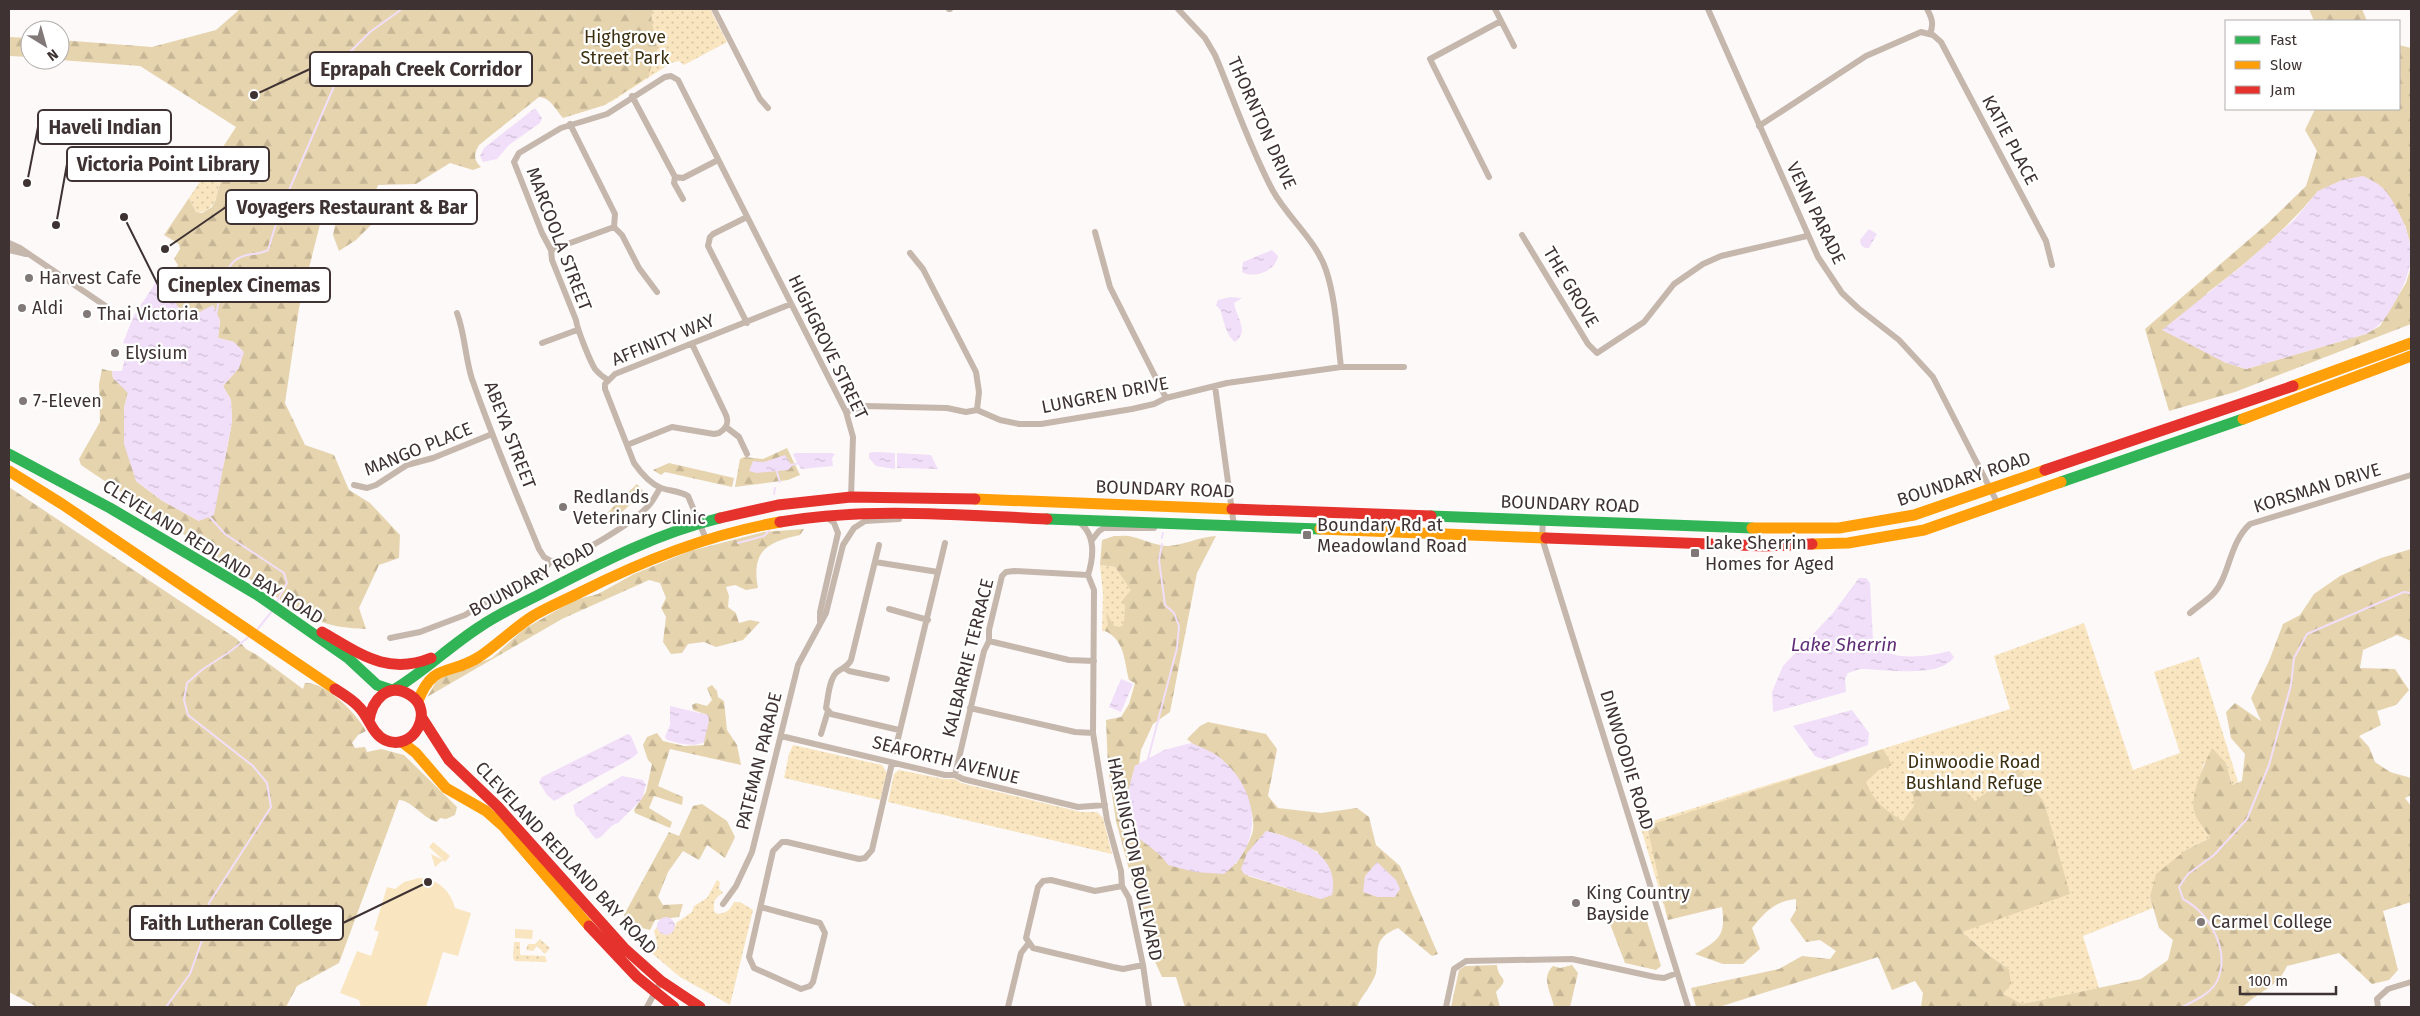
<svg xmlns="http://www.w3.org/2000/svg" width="2420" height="1016" viewBox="0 0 2420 1016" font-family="'Fira Sans',sans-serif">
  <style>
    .grass { fill: url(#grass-dots) }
    .forest { fill: url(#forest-firs); fill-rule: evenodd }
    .pitch { fill: #f9e6c0 }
    .water { fill: url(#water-ripples) }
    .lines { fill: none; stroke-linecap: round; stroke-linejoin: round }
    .stream { stroke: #f1def9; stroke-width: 2 }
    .street { stroke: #c6b7ad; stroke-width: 6 }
    .fast { stroke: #30b455; stroke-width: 11 }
    .slow { stroke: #ff9f0a; stroke-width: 11 }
    .jam { stroke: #e5322d; stroke-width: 11 }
    .poi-dot { fill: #817878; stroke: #fff; stroke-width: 2 }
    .labels { text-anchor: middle; stroke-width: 4.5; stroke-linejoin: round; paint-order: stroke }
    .park-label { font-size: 18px; fill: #3d3011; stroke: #fff }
    .street-label { font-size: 18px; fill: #3e3232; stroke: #fff }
    .poi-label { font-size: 18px; fill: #3e3232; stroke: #fff; text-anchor: start }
    .water-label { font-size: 19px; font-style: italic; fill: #602e76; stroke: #fff }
    .leader { fill: none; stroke: #3e3232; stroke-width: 2 }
    .callout-dot { fill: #3e3232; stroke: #fff; stroke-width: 2 }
    .callout { fill: #fff; stroke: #3e3232; stroke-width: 2 }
    .callout-label { font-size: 19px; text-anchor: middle; font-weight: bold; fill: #3e3232 }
  </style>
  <defs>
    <pattern id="grass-dots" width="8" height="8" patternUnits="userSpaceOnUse" patternTransform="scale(1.25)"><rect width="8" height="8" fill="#f9e6c0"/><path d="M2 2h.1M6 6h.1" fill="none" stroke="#d6c6a5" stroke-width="1.8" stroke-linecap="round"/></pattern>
    <pattern id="forest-firs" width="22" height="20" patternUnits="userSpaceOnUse" patternTransform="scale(1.25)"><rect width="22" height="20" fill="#e6d4ae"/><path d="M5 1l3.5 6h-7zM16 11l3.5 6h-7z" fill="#c6b696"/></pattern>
    <pattern id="water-ripples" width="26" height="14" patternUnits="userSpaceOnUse" patternTransform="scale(1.25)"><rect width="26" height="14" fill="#f1def9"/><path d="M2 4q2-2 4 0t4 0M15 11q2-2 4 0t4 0" fill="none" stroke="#d0bfd6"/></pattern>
  </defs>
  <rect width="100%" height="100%" fill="#fdf9f9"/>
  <path class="grass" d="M563 9H710L727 42 684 65 679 61 671 63 611 102Z
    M219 153C221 170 223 215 196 212L189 198Z
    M1100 565 1115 567 1132 590 1125 632 1102 631 1103 594Z
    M2084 623 2133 770 2180 753 2154 672 2199 657 2238 782 2232 785 2226 763H2204L2195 794 2194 812 2210 838 2186 850 2150 897 2153 908 2083 936 2099 988 2022 1004 2002 994 2009 969 1990 956 1962 932 2044 803 1668 920 1640 825 2010 709 1994 656Z
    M793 745 882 765 887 773 880 800 784 778 789 754Z
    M899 770 944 779H955L961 783 1081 812H1097L1103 818 1112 854 888 802 894 774Z
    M717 880 720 882 719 889 723 893C715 897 713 902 714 911L717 914C727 913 730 910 734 902H740L753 910 730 1005 680 977 648 950 654 948 657 943 654 931 657 927 658 930 676 926V923L692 912 694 906 707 898Z
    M540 939 550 948 545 954 537 946 533 951 526 950 528 944H535Z
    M514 942H520V955L545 956 547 962 515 961 513 958Z"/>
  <path class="forest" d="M240 9H653C648 20 657 36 657 48 657 58 650 66 649 76L605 105 563 118C555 109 551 98 539 97L479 145C474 154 473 160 481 167L473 170 450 163 416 184 378 185 371 205 375 221 356 240 339 251 333 235 337 215 326 200 299 308 285 403 305 445 334 455 349 490 370 503 400 535 399 558 379 565 359 608 366 629C328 627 320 623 288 605L81 465 79 459 100 422 99 384 102 369 112 371 113 378 128 392 124 408 136 481 161 500 199 521 217 492 226 454 232 422 231 400 223 386 239 368 234 342 218 338 220 320 181 312 165 288 178 265 174 259 180 249 179 244 164 235 189 198 196 212 202 213 212 207 216 199 221 179 219 153 236 127 140 66 60 60V40L152 47 216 30Z
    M2309 9H2362L2367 21H2314Z
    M9 37 30 38V57L9 56Z
    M2399 45 2411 48V247L2405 225 2318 191C2286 230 2248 262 2207 293L2224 362 2246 369 2366 334 2380 326 2406 283 2411 267V324L2235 392 2169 411 2145 329 2267 224 2306 186 2317 151 2305 130 2315 109H2399Z
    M787 448 800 475 788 480 735 487 740 459 744 457 763 459Z
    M669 463 734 478 732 487 665 472 661 475 653 470Z
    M637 484 644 492 611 522 607 513Z
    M9 487 237 639 246 649 257 655 303 689 305 683C325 681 357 714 366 731L358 735 352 743 355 748 365 747 367 752 381 749 404 755 457 807 455 815 446 819 440 818 437 822C423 818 411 800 399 800L339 963 297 986 286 1007H37L9 992Z
    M804 529 800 535C767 542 751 551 758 588L746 590 735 585 726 587 729 596 728 607 736 613 739 623 750 620 760 622 743 640 716 647 704 642 688 644 682 653 671 654 663 642 666 617 661 608 666 598 660 583 649 580 562 619 427 697 436 682 447 675 492 658 524 629 575 600 598 594 634 574 690 551 764 532Z
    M1114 536C1120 536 1127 535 1133 537 1145 540 1154 545 1167 546 1182 546 1198 537 1216 536L1197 573 1170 712 1153 724 1141 750 1139 764 1135 766 1126 800 1128 819 1132 831 1139 838 1160 854 1236 864C1242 854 1251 841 1253 830 1256 807 1236 768 1217 756 1207 750 1195 747 1187 739L1200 726 1208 722 1266 734 1277 749 1268 796 1278 808 1321 813 1357 808 1369 817 1376 845 1400 866 1438 954 1432 956 1398 928C1371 939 1380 950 1376 973 1373 983 1363 995 1358 1004V1007H1185L1176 977H1162L1152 955 1116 821 1108 768 1106 720 1121 717 1129 704 1135 683 1129 680C1124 661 1125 640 1105 631L1108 624 1106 612 1114 626 1120 627 1124 624 1125 606 1122 601 1131 590 1115 567 1100 565 1102 540ZM1266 831 1284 836 1318 852 1321 899 1248 876Z
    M2411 549V641L2397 635 2363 650 2360 668 2395 669 2409 690 2396 705 2377 711 2381 725 2359 736 2369 747 2375 762 2390 772 2411 778V795L2405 798 2411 806V902L2383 911 2398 970 2389 980 2372 984 2339 953 2287 966C2277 988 2260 990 2243 1007H1921L1923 993 1915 981 1892 990 1878 957 1719 1007H1696L1691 988 1779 969 1802 956 1830 959 1836 951 1820 940 1806 942 1790 920 1796 910V899C1775 901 1765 912 1752 928L1760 949 1743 964H1723L1695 954C1719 940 1726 936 1722 907L1668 920 1647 826 1883 749 1892 765 1879 770 1866 782C1873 801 1886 811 1903 821L1914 806 1912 786 1957 782 1975 801 2018 769 2044 802 2070 894 1962 932 1990 956 2009 969 2011 984 2003 994 2022 1004 2141 979 2168 960 2173 940 2159 928 2150 897 2156 874 2186 850 2210 838C2206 830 2196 820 2194 811 2190 794 2205 763 2212 748L2226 763 2232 785 2242 781 2245 754 2231 738 2226 712 2235 703 2261 721 2251 698 2269 661 2283 624 2300 615 2314 594 2340 576 2381 558Z
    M712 685 717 691 718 697 724 701 727 730 737 745 741 765 670 749 658 786 683 797 682 805 654 796 649 808 672 822 670 828 635 813 634 810 646 792 652 764 648 760 643 745 647 737 657 733 663 741 684 746 704 745C702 734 710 725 708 715L693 710 692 705 696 703 707 706 712 700 707 688Z
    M702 804 727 821 735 837 725 858 707 845 699 860 683 851 668 872 658 897 663 905 683 904 679 917 655 920 650 930 631 925 624 915 669 832 679 836 693 806Z
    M1643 909 1661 966 1656 970 1625 963 1607 916 1623 910 1625 915Z
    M1497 965C1498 982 1512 975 1496 992L1500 1007H1451L1459 970 1465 966Z
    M1572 965 1578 973 1570 1007H1554C1552 994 1540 978 1553 966L1560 968Z"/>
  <path class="pitch" d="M433 842 450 856 445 862 443 860 435 867 431 854 443 860 429 847Z
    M419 878C438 879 450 890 455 908L471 913 458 956 443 952 426 1007H361L359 1000 340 993 357 951 371 956 379 932 374 930 387 887 395 889 404 882Z
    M515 929 533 930 532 939 515 938Z"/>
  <path class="water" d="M535 108 542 118 540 123 509 145 497 159 483 162 480 156 484 148Z
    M2363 176C2385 186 2388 192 2399 213 2416 247 2414 268 2396 300 2387 316 2382 325 2366 334L2246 369 2224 362 2162 330 2243 265 2295 219 2318 191 2342 180Z
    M1869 229 1877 234 1869 248H1865L1861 245 1860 240Z
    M1272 250 1278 256C1276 271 1254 279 1242 272L1243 262Z
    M160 276 181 312 196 314 213 305 220 320 218 338 234 342 244 352 239 368 223 386 231 400 232 422 214 515 199 521 161 500 136 481 124 444V408L128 393 113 378 112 371H122L128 344 123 343 133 317Z
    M1230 297 1242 298 1234 303C1236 317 1250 331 1235 342 1227 337 1223 320 1221 311L1216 305 1218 300Z
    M877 452 895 453V469L876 466 869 458V453Z
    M795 453H830L835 454 832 458 833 466 801 469 793 455Z
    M897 453 931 455 938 469 897 468Z
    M785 455 792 466 788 470 757 473 749 471 753 461 764 462Z
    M1859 578H1866L1870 583 1873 640C1884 663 1928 657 1949 651L1954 657C1940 679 1884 669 1860 669L1848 673 1845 679 1846 692 1773 712 1772 692 1783 666 1833 613Z
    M1121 679 1133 684 1121 712 1109 707Z
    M670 706 708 715 709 721 704 742C692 748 679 743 667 740L665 737 670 725Z
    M1852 710 1869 733 1868 745 1825 760 1815 756 1793 726Z
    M628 734 631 736 638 753 632 758 554 801 547 795 539 782 542 777Z
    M1191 743C1200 747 1211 751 1219 757 1258 788 1266 842 1224 874L1195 872 1168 865C1160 853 1151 848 1140 839 1117 821 1129 788 1135 766L1164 750Z
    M622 776 643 780 646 785 642 799 618 823C608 825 605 837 596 839 588 831 585 821 576 816L573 805Z
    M1266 831C1298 839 1341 854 1332 895L1321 899 1244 874 1241 869 1247 853Z
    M1377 862 1396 880 1400 889 1395 897H1377L1363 892 1365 876Z
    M657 926a9 9 0 1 1 18 0a9 9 0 1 1-18 0Z"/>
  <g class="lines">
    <path class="stream" d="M216 314C221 296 221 265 241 257 250 253 258 255 268 250L280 211 348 54 370 32 402 9
      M790 465 800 463
      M776 469 780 482
      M1179 488 1182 484
      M774 494 775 488
      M1168 496 1171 493
      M208 515 225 534 284 573 287 583 276 603
      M1162 538 1163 533
      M738 543 764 536 769 531
      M256 631 273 610
      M1148 759 1177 648 1179 626 1174 613 1165 605 1159 560 1162 544
      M166 1007 190 974 206 929 209 903 271 807 267 783 253 766 188 715 184 700 187 683 203 669 228 653 250 636
      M2182 1007C2194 1001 2213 993 2218 979 2230 949 2209 913 2183 899L2179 887 2188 874 2214 855 2247 819 2269 765 2291 685 2294 658 2307 634 2404 592 2411 593"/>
    <path class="street" d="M714 9 760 99 768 108
      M949 9H950
      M1178 9 1205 38 1215 55C1234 100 1250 148 1273 191 1288 218 1316 240 1326 270 1336 300 1337 335 1341 367
      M1495 9 1514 46
      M1708 9 1818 257 1842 293 1858 308 1899 340 1933 377 1998 504
      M1927 9C1932 18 1934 24 1930 34
      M632 96 675 177 683 178 718 160
      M570 124 615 214 614 227
      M1759 126 1866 56 1921 32 1933 35 1941 42 2046 241 2052 265
      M675 177 674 183 683 199
      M1489 177 1430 59 1501 21
      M1095 232 1110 287 1166 398
      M1522 235 1588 344 1597 353 1644 322 1674 284 1703 264 1721 256 1807 236
      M9 243 20 248 107 307
      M9 250 26 254
      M551 250 614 227 622 235 639 268 657 292
      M910 253 923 269 976 372 979 392 977 410
      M457 313C465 334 465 357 472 379 492 437 516 493 539 549L544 557 551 561
      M747 323 708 246 710 237 713 234 747 217
      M542 343 577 330
      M608 380C603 377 599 374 595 369 590 361 577 329 576 320L552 260 551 250 542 233 514 162 519 153 561 128 607 114 665 77 671 76 678 80 846 412 853 437 851 497
      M1215 386 1234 526
      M846 412 865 406 947 408 966 412 977 410 1000 420 1019 424H1041L1132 409 1154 404 1166 398 1227 383 1341 367H1404
      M726 427 739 437 747 454
      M627 445 672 427 714 434 719 433C727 428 729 423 726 415L692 344
      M354 485 367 488 376 485 407 465 433 458 492 434
      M1543 520 1542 538 1688 1007
      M1079 522C1096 535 1094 556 1088 575
      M706 539 688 496C680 491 670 491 661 488 649 483 641 473 634 463L605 389V384L615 374 791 304
      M1092 540 1099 531 1104 528H1154
      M879 545 851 660C848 667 841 668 836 673 829 680 828 698 826 708L831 714 899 730
      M875 562 938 572
      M1088 575 1094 590 1093 733 1107 820 1121 871 1122 886 1129 898 1143 965 1149 1007
      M889 609 928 620
      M2190 613C2198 606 2208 600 2214 593 2230 575 2229 543 2250 524L2411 475
      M820 621V612L838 533 834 523 825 516
      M390 638 420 632 465 615 513 585 540 574 551 561C571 562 636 521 650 504 654 499 657 493 660 488
      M989 641 1069 660 1094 661
      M844 668 849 671 887 679
      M970 708 1075 732 1093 733
      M821 734 828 711
      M781 736 945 775H955L963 779 1078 807 1105 805
      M895 751 945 543
      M955 775 984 651 989 641V630L1002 576 1006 572 1014 571 1088 575
      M1122 886 1095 891 1051 880 1043 881 1038 887 1026 938 1033 948 1113 967 1123 969 1143 965
      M723 904 736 886 752 852 798 665 826 613 843 545 854 528 865 521 899 519
      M761 907 820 923 825 933 813 982 810 986 801 989 754 968 749 957 773 851 782 842H787L859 859 865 858 872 850 892 763
      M647 1007 661 981
      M1008 1007 1021 953 1028 944
      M1446 1007 1454 969 1466 961 1572 959 1655 977 1664 978 1677 973
      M2378 1007 2377 999 2388 989 2411 982"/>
    <path class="fast" d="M9 454 110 508 259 596 348 658 377 685 392 690
      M2061 482 2243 419
      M1431 516 1752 528
      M1047 519 1320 529
      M395 689C426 670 451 645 481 626 501 612 526 602 548 590 604 561 658 533 720 518"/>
    <path class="slow" d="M2293 386 2411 343
      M2243 419 2411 356
      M9 471 62 504 335 689
      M975 499 1232 509
      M1752 528H1839L1914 515 2045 470
      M1320 529 1546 538
      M1812 544 1848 543 1924 530 2061 482
      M418 701C433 662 449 676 479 657 498 644 514 628 533 616 548 607 565 600 581 592 644 560 710 534 780 522
      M402 742 416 753 446 788 486 811 504 827 589 926"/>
    <path class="jam" d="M2045 470 2293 386
      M1232 509 1431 516
      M720 518 778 505 851 497 975 499
      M780 522C868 507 958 515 1047 519
      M1546 538 1765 546 1812 544
      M322 632C359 653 387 676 431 658
      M335 689C343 694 353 700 359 707 369 717 372 734 385 740 413 753 436 711 410 695 388 681 372 700 369 721
      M422 718 449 760 498 807 624 948 661 981 700 1007
      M589 926 637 977 674 1007"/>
  </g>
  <g class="poi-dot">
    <circle cx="29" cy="278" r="5"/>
    <circle cx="22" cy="308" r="5"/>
    <circle cx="87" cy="314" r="5"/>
    <circle cx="115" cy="353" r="5"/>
    <circle cx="23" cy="401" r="5"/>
    <circle cx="563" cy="507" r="5"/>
    <rect x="1302" y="530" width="10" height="10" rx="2.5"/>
    <rect x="1690" y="548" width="10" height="10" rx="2.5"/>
    <circle cx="1576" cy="903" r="5"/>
    <circle cx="2201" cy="922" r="5"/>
  </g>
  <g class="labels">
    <g class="park-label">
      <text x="625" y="43">Highgrove<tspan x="625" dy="21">Street Park</tspan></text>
      <text x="1974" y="768">Dinwoodie Road<tspan x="1974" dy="21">Bushland Refuge</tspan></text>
    </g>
    <g class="street-label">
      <text transform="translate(1262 123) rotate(66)" y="6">THORNTON DRIVE</text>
      <text transform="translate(2010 140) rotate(62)" y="6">KATIE PLACE</text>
      <text transform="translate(1816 213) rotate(64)" y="6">VENN PARADE</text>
      <text transform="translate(559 239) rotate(69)" y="6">MARCOOLA STREET</text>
      <text transform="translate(1571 287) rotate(59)" y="6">THE GROVE</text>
      <text transform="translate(663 340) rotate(-22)" y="6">AFFINITY WAY</text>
      <text transform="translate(828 347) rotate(64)" y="6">HIGHGROVE STREET</text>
      <text transform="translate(1105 395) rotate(-11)" y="6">LUNGREN DRIVE</text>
      <text transform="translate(510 435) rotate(69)" y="6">ABEYA STREET</text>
      <text transform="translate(418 449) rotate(-22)" y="6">MANGO PLACE</text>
      <text transform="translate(1964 479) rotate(-18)" y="6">BOUNDARY ROAD</text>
      <text transform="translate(2317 488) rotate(-17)" y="6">KORSMAN DRIVE</text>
      <text transform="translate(1165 489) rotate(2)" y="6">BOUNDARY ROAD</text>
      <text transform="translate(1570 504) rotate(2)" y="6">BOUNDARY ROAD</text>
      <text transform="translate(213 552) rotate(32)" y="6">CLEVELAND REDLAND BAY ROAD</text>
      <text transform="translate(532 579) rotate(-28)" y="6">BOUNDARY ROAD</text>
      <text transform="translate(968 658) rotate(-76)" y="6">KALBARRIE TERRACE</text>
      <text transform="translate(946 760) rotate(14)" y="6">SEAFORTH AVENUE</text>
      <text transform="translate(1627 760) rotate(73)" y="6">DINWOODIE ROAD</text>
      <text transform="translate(759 761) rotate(-76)" y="6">PATEMAN PARADE</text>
      <text transform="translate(566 858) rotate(47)" y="6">CLEVELAND REDLAND BAY ROAD</text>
      <text transform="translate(1135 859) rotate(78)" y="6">HARRINGTON BOULEVARD</text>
    </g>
    <g class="poi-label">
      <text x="39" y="284">Harvest Cafe</text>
      <text x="32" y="314">Aldi</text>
      <text x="97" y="320">Thai Victoria</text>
      <text x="125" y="359">Elysium</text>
      <text x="33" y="407">7-Eleven</text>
      <text x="573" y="503">Redlands<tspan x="573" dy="21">Veterinary Clinic</tspan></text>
      <text x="1317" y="531">Boundary Rd at<tspan x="1317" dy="21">Meadowland Road</tspan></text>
      <text x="1705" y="549">Lake Sherrin<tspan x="1705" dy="21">Homes for Aged</tspan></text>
      <text x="1586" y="899">King Country<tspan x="1586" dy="21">Bayside</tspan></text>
      <text x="2211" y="928">Carmel College</text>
    </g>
    <g class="water-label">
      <text x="1844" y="651">Lake Sherrin</text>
    </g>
  </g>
  <path class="leader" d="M254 95L310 69M27 183L38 127M56 225L67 164M165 249L226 207M124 217L158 285M428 882L343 923"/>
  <g class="callout-dot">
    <circle cx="254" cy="95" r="5"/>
    <circle cx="27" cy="183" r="5"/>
    <circle cx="56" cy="225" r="5"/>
    <circle cx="165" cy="249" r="5"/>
    <circle cx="124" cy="217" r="5"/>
    <circle cx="428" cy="882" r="5"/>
  </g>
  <g class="callout">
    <rect x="310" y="52" width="222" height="34" rx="5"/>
    <rect x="38" y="110" width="133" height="34" rx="5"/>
    <rect x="67" y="147" width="202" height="34" rx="5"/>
    <rect x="226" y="190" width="251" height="34" rx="5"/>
    <rect x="158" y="268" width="172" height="34" rx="5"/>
    <rect x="130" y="906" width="213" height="34" rx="5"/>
  </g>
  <g class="callout-label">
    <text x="421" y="76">Eprapah Creek Corridor</text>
    <text x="105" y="134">Haveli Indian</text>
    <text x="168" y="171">Victoria Point Library</text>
    <text x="352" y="214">Voyagers Restaurant &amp; Bar</text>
    <text x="244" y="292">Cineplex Cinemas</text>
    <text x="236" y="930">Faith Lutheran College</text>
  </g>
  <rect width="2420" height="1016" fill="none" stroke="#3e3232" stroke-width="20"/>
  <rect x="2225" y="20" width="175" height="90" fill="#ffffff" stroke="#b2adad"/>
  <rect x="2235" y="36" width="25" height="8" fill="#30b455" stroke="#b2adad"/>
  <text x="2270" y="45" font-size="15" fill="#3e3232">Fast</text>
  <rect x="2235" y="61" width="25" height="8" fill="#ff9f0a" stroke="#b2adad"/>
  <text x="2270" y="70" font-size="15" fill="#3e3232">Slow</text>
  <rect x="2235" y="86" width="25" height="8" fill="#e5322d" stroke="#b2adad"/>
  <text x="2270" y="95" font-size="15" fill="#3e3232">Jam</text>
  <g transform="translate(45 45) rotate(143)"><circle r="24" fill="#ffffff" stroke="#b2adad"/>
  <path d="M0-4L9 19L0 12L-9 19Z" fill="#817878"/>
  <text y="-8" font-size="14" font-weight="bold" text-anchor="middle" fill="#3e3232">N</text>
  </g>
  <path d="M2240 986v8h96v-8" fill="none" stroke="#3e3232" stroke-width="2.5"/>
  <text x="2248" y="986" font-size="15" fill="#3e3232" stroke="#ffffff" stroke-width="4" paint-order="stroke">100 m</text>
</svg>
